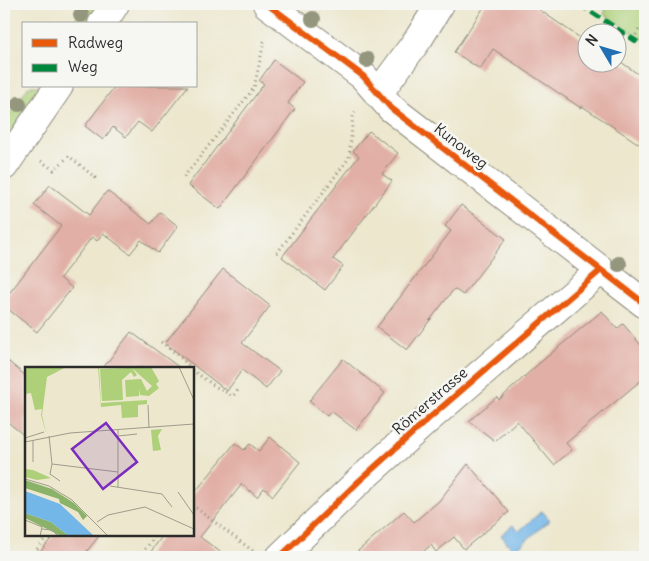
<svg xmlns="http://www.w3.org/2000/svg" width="649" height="561" viewBox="0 0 649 561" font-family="Delius,sans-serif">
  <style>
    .green { fill: #add079; stroke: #6c7e52 }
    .water { fill: #73b6e8; stroke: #4f708a }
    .building { fill: #e1afa5 }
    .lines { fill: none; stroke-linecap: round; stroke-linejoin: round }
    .minor-casing { stroke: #8c897c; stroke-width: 30 }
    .path { stroke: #8c897c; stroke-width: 3; stroke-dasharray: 1 4; stroke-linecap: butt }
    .minor { stroke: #fff; stroke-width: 28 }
    .quiet { stroke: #00873e; stroke-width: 5; stroke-dasharray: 10 5; stroke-linecap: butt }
    .cycleway-casing { stroke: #f6f6f2; stroke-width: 9 }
    .cycleway { stroke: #e8590c; stroke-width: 6 }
    .tree { fill: #94967e }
    .labels { text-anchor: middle; stroke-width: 5; stroke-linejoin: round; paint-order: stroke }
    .street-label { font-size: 15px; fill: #2b2b2b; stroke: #f6f6f2 }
    .inset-road { fill: none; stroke: #9f9c8c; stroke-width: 1 }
    .view { fill: #7b2cbf; fill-opacity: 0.15; stroke: #7b2cbf; stroke-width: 2.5 }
    .inset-edge { fill: none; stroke: #2b2b2b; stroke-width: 2.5 }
  </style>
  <rect width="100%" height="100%" fill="#f6f6f2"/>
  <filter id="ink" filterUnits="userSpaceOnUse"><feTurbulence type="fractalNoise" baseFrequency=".02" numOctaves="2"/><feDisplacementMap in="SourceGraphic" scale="10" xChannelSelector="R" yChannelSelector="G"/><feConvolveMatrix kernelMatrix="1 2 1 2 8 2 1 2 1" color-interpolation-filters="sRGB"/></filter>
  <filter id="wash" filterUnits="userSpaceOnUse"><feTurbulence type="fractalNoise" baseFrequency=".0096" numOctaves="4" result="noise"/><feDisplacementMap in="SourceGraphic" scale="20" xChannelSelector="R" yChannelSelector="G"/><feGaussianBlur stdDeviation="1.12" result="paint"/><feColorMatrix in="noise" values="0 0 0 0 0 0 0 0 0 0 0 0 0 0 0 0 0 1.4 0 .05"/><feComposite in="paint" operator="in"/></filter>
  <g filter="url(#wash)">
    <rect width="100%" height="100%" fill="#ece7cd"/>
    <path class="green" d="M86 4H99L85 24H72Z
      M597 4H645V41L604 14 606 10Z
      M29 86H42L4 141V122Z"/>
    <path class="water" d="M542 511 550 520 514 551 501 535 513 525 519 531Z"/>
    <g id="blocks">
      <path class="building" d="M486 4H531L586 42V62H621L645 79V148L582 106 581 108 493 49 480 69 454 52Z
        M274 60 303 82 288 103 295 109 220 209 188 185 264 84 259 81Z
        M115 86H188L152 132 138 122 126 137 113 127 103 140 85 126Z
        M369 131 398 153 382 174 392 181 333 259 343 266 325 290 282 257 359 156 353 151Z
        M50 185 89 215 107 191 151 224 160 212 178 226 158 253 141 240 130 254 103 233 97 241 92 237 60 278 72 288 37 332 4 306V300L61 226 34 205Z
        M461 205 506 239 463 295 454 289 407 350 377 327 451 231 445 226Z
        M223 269 270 306 242 343 280 371 266 389 242 370 227 391 165 343Z
        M602 311 617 329 623 324 645 350V377L566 443 572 450 554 465 517 421 495 441 469 421 497 397 499 400 536 366Z
        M131 332 180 368H103Z
        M4 358 26 376V437L4 419Z
        M343 359 385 393 356 430 331 411 327 416 309 401Z
        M270 437 300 462 273 496 264 488 257 497 242 484 200 537 227 557H147L163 535H192V496L235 443 244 450 250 444 259 451Z
        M468 464 509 512 464 549 454 537 436 552 431 545 417 557H351L404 511 414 522 439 501Z
        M54 535H100L82 557H36Z"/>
    </g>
  </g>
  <g filter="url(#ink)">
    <use href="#blocks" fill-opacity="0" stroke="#8c897c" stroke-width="1"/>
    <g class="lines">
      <defs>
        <path id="minor" d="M267 4 363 76 391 108 645 304
          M102 24 115 4
          M378 94 419 38 440 4
          M4 166 59 86
          M280 557 358 482 427 420 601 270"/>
      </defs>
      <use href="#minor" class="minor-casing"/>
      <path class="path" d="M633 39 645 21
        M41 161 54 170 69 156 98 180
        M184 177 254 88 264 42 267 39
        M277 253 349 158 353 115 356 111
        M161 342 178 355 191 368
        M4 359 12 365
        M192 370 216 387 233 396 239 389
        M192 505 253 551
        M34 553 48 535
        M139 557 156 535"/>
      <use href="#minor" class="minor"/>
      <path class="quiet" d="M579 4 645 47"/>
      <defs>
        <path id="cycleway" d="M267 4 363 76 391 108 645 304
          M280 557 358 482 427 420 601 270"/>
      </defs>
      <use href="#cycleway" class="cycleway-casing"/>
      <use href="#cycleway" class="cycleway"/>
    </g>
    <g class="tree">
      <circle cx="81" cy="15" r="8"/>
      <circle cx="313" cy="19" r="8"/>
      <circle cx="367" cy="60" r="8"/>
      <circle cx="19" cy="104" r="8"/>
      <circle cx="619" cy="264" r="8"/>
    </g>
  </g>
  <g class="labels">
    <g class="street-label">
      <text transform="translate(461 146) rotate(38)" y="5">Kunoweg</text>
      <text transform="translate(430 401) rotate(-41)" y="5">Römerstrasse</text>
    </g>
  </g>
  <g transform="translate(25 367)">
    <rect width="169" height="169" fill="#ece7cd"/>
    <path d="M0 0H41L22 10 17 48 21 66 16 48 17 42 10 43 6 26 0 27ZM73 0H88L74 1 76 36 122 33V37L113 38V50L97 51 96 38 76 40ZM126 0 134 14 131 17 134 21 124 29 115 28 114 21V29L101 30 100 13 116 12 122 24 127 19 107 1 112 8 109 10 106 5 97 13 98 33 77 34 75 2ZM137 62 133 69 136 83 128 84 126 63ZM0 102 8 103 26 111 12 113 0 110Z" fill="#add079"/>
    <path d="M0 113 27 122 49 136 62 149 58 153 53 145 35 136 34 132 0 121ZM0 146 26 155 44 169H36L0 151Z" fill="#8ab269"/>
    <path d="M0 124 35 137 69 169H44L26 155 0 146Z" fill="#73b6e8"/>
    <path class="inset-road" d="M154 0 169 33M123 38 124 61M24 69 27 97 93 105M93 69 112 67M0 71 19 65M0 75 45 66 169 57M8 95V73M27 97 25 107 35 114M0 112 24 119 47 133 83 169M85 119 137 127 147 140M93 120V63M153 125 169 148M0 153 17 160 15 169M72 155 83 148 120 140 169 162M17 162 27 163 33 169"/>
    <path class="view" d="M81 56 112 95 78 122 47 82Z"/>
    <rect width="169" height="169" class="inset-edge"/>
  </g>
  <rect width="649" height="561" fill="none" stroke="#f6f6f2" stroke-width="20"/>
  <rect x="22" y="22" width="175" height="65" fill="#f6f6f2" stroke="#a5a5a2"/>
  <rect x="32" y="39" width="25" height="8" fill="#e8590c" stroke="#a5a5a2"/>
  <text x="68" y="48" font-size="15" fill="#2b2b2b">Radweg</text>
  <rect x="32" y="64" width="25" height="8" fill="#00873e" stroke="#a5a5a2"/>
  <text x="68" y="72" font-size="15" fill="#2b2b2b">Weg</text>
  <g transform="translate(602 48) rotate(308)"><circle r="24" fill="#f6f6f2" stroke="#a5a5a2"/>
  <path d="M0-4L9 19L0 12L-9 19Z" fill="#1f6fb2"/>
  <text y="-8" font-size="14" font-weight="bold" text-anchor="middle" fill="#2b2b2b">N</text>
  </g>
</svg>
